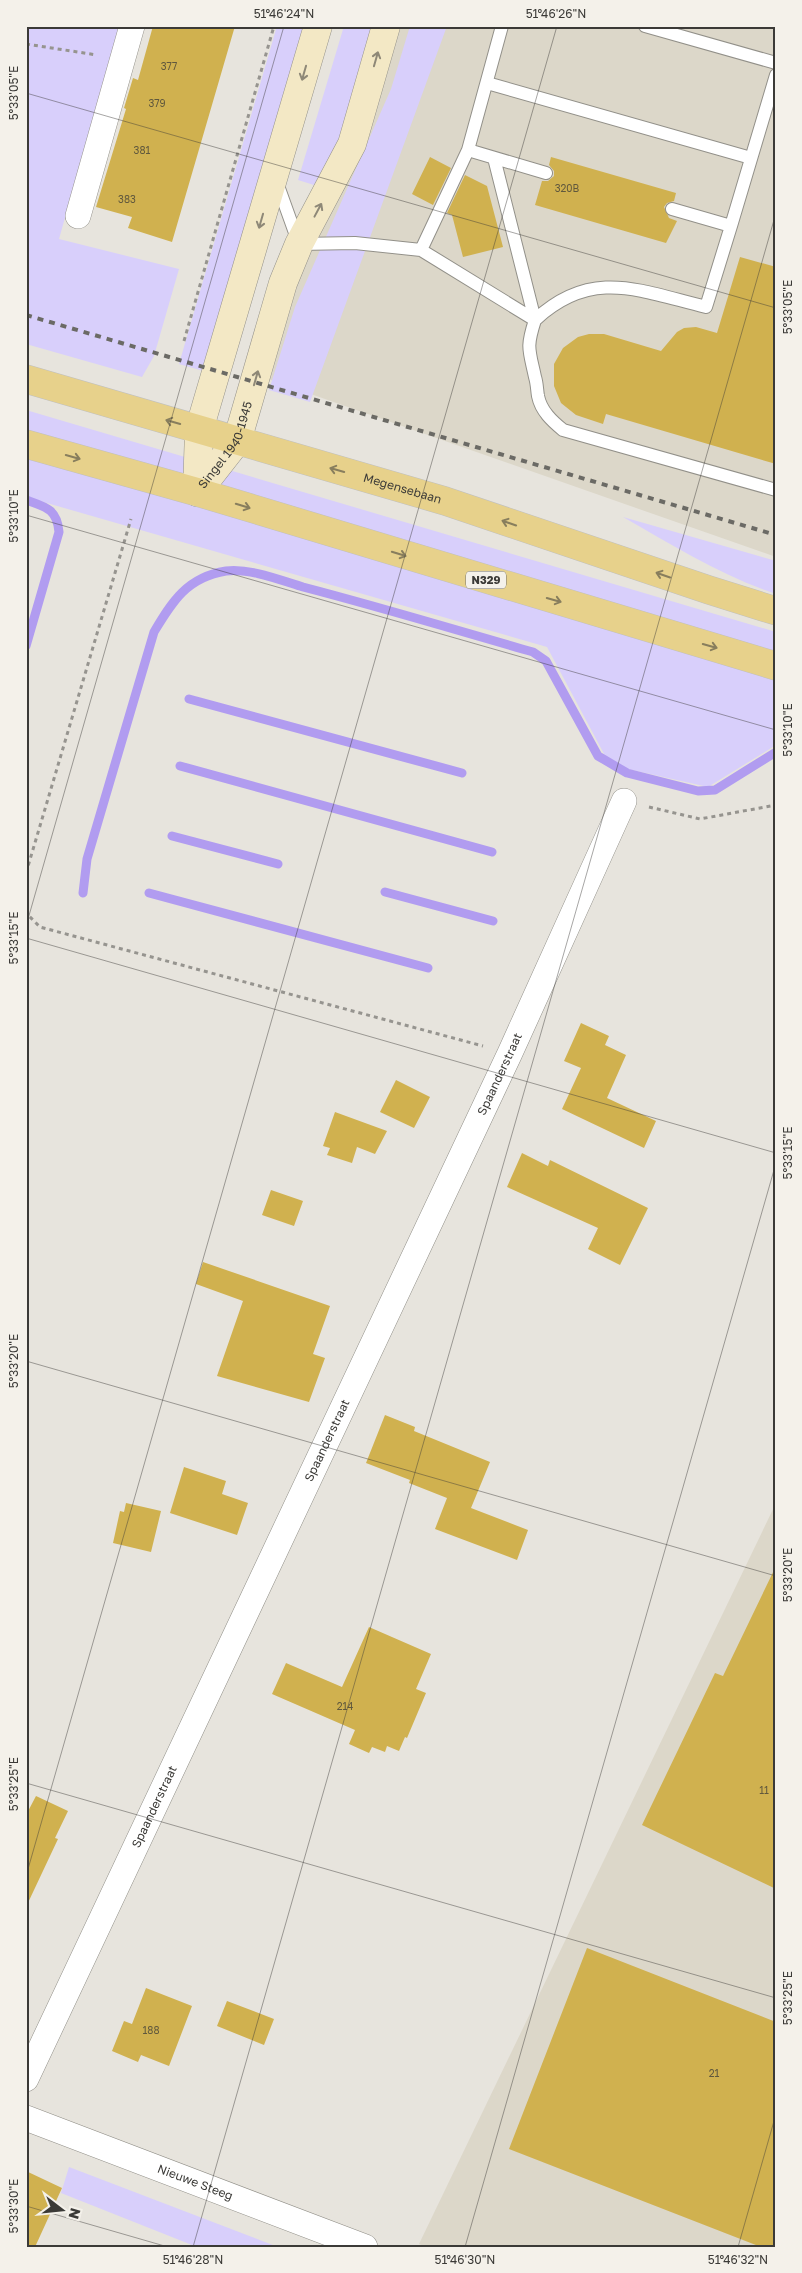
<svg xmlns="http://www.w3.org/2000/svg" width="802" height="2273" viewBox="0 0 802 2273" font-family="'Golos Text',sans-serif">
  <style>
    .built { fill: #dcd7c9 }
    .green { fill: #d8cffb }
    .lines { fill: none; stroke-linecap: round; stroke-linejoin: round }
    .stream { stroke: #b19cf0; stroke-width: 9 }
    .building { fill: #d0b14f }
    .lane-casing { stroke: #929089; stroke-width: 14 }
    .street-casing { stroke: #929089; stroke-width: 26 }
    .secondary-casing { stroke: #929089; stroke-width: 29 }
    .primary-casing { stroke: #c0c0bf; stroke-width: 29 }
    .path { stroke: #96948f; stroke-width: 3; stroke-dasharray: 4 4; stroke-linecap: butt }
    .lane { stroke: #fff; stroke-width: 12 }
    .street { stroke: #fff; stroke-width: 25 }
    .secondary { stroke: #f3e8c5; stroke-width: 28 }
    .primary { stroke: #e7d18b; stroke-width: 28 }
    .rail { stroke: #6b6a65; stroke-width: 4; stroke-dasharray: 6 6; stroke-linecap: butt }
    .oneway { stroke: #8e8877 }
    .oneway2 { stroke: #887e5d }
    .ticks { fill: none; stroke: #3b3a37; stroke-width: 1; stroke-opacity: 0.45 }
    .labels { text-anchor: middle; stroke-width: 4.5; stroke-linejoin: round; paint-order: stroke }
    .number-label { font-size: 10px; fill: #60583d }
    .shield { fill: #f4f1ea; stroke: #72716d; stroke-width: 1 }
    .shield-label { font-size: 11px; font-weight: bold; fill: #3b3a37 }
    .street-label { font-size: 12px; fill: #3b3a37; stroke: #f4f1ea }
    .neatline { fill: none; stroke: #3b3a37; stroke-width: 2 }
    .ticks-label { font-size: 12px; text-anchor: middle; fill: #3b3a37 }
  </style>
  <rect width="100%" height="100%" fill="#e7e4dd"/>
  <path class="built" d="M372 26H776V557L265 378 299 244Z
    M776 1503V2247H426L419 2244Z"/>
  <path class="green" d="M26 26H119L59 239 179 269 154 356 142 377 26 344Z
    M277 26H310L207 372 179 364Z
    M344 26H384L345 129 314 185 298 180Z
    M410 26H447L310 402 269 390 295 307 391 89Z
    M26 410 776 632V745L708 787 610 765 547 647 26 497Z
    M623 517 776 561V594C722 576 672 545 623 517Z
    M69 2167 278 2247H197L61 2193Z"/>
  <g class="lines">
    <path class="stream" d="M26 500C46 507 57 509 59 532L26 646
      M189 699 462 773
      M180 766 492 852
      M172 836 278 864
      M385 892 493 921
      M83 893 87 859 154 632C172 602 187 577 226 571 250 568 280 580 303 587 380 607 456 630 533 652L546 661 598 756 627 773 698 791 715 790 776 752
      M149 893 428 968"/>
  </g>
  <path class="building" d="M153 26H235L172 242 128 228 132 217 96 207 126 109 124 108 133 78 138 80Z
    M430 157 451 168 433 205 412 194Z
    M551 157 676 193 674 201 667 203 664 207 669 218 677 221 666 243 535 205 542 181H548L554 176V171L549 165Z
    M465 175 487 186 503 247 463 257 452 215 447 213Z
    M740 257 776 267V464L606 414 603 424 576 415 561 403 554 386V364L563 348 578 337 589 334H604L661 351 677 332 684 328 696 327 717 333Z
    M581 1023 609 1036 605 1045 626 1055 607 1098 656 1121 644 1148 562 1109 581 1068 564 1061Z
    M396 1080 430 1097 414 1128 380 1112Z
    M335 1112 387 1131 375 1154 357 1147 352 1163 327 1155 330 1148 323 1146Z
    M522 1153 548 1166 550 1160 648 1208 620 1265 588 1249 598 1228 507 1187Z
    M271 1190 303 1201 294 1226 262 1215Z
    M203 1262 330 1306 313 1354 325 1358 309 1402 217 1376 243 1301 196 1284Z
    M385 1415 415 1427 414 1431 490 1462 471 1508 528 1530 517 1560 435 1529 447 1498 409 1483 410 1480 366 1463Z
    M184 1467 226 1481 222 1494 248 1503 237 1535 170 1513Z
    M126 1503 161 1511 151 1552 113 1543 120 1511 124 1512Z
    M776 1566V1889L642 1825 715 1673 723 1676Z
    M369 1627 431 1654 416 1689 426 1693 407 1738 405 1737 399 1751 387 1746 385 1752 372 1747 369 1753 349 1744 355 1730 272 1694 286 1663 342 1687Z
    M36 1796 68 1811 55 1838 58 1839 26 1907V1815Z
    M587 1948 776 2022V2247H761L509 2149Z
    M146 1988 192 2006 169 2066 141 2055 138 2062 112 2051 124 2021 132 2024Z
    M227 2001 274 2019 264 2045 217 2026Z
    M26 2171 62 2188 35 2247H26Z"/>
  <g class="lines">
    <defs>
      <path id="lane" d="M645 26 776 63
        M487 83 751 158
        M468 150 546 173
        M494 158 535 320C526 348 529 349 535 377 537 383 537 390 538 396 541 411 552 421 563 430L776 490
        M276 180 299 244 355 243 421 250 468 150 502 26
        M672 209 731 226 776 75
        M421 250 535 320C592 267 640 291 706 307L731 226"/>
      <g id="street">
        <path d="M78 216 132 26"/>
        <path id="s1" d="M26 2079 510 1053 624 801"/>
        <path id="s2" d="M26 2118 365 2247"/>
      </g>
      <g id="secondary">
        <path id="s3" d="M197 492 237 441 283 283 299 244 352 144 386 26"/>
        <path d="M197 492 199 430 318 26"/>
      </g>
      <g id="primary">
        <path id="s4" d="M26 379 445 501 709 590 776 611"/>
        <path d="M26 444 197 492 776 666"/>
      </g>
    </defs>
    <use href="#lane" class="lane-casing"/>
    <use href="#street" class="street-casing"/>
    <use href="#secondary" class="secondary-casing"/>
    <use href="#primary" class="primary-casing"/>
    <path class="path" d="M26 44 97 55
      M184 341 274 26
      M649 807 700 819 776 805
      M26 873 131 519
      M26 910 28 915 40 927 483 1046"/>
    <use href="#lane" class="lane"/>
    <use href="#street" class="street"/>
    <use href="#secondary" class="secondary"/>
    <use href="#primary" class="primary"/>
    <path class="rail" d="M26 315 776 535"/>
  </g>
  <defs><path id="oneway-shaft" d="M-6 0H5M1.5-3L5.5 0L1.5 3" fill="none" stroke-width="1.6" stroke-linecap="round" stroke-linejoin="round" transform="scale(1.25)"/></defs>
  <g class="oneway">
    <use href="#oneway-shaft" transform="translate(376 59) rotate(-74)"/>
    <use href="#oneway-shaft" transform="translate(304 73) rotate(106)"/>
    <use href="#oneway-shaft" transform="translate(318 210) rotate(-62)"/>
    <use href="#oneway-shaft" transform="translate(261 221) rotate(106)"/>
    <use href="#oneway-shaft" transform="translate(256 378) rotate(-74)"/>
  </g>
  <g class="oneway2">
    <use href="#oneway-shaft" transform="translate(173 422) rotate(-164)"/>
    <use href="#oneway-shaft" transform="translate(73 457) rotate(16)"/>
    <use href="#oneway-shaft" transform="translate(337 470) rotate(-164)"/>
    <use href="#oneway-shaft" transform="translate(243 506) rotate(17)"/>
    <use href="#oneway-shaft" transform="translate(509 523) rotate(-161)"/>
    <use href="#oneway-shaft" transform="translate(399 554) rotate(17)"/>
    <use href="#oneway-shaft" transform="translate(663 575) rotate(-161)"/>
    <use href="#oneway-shaft" transform="translate(554 600) rotate(16)"/>
    <use href="#oneway-shaft" transform="translate(710 646) rotate(16)"/>
  </g>
  <path class="ticks" d="M26 93 776 308M26 515 776 730M26 926 284 26M26 938 776 1153M26 1361 776 1576M26 1783 776 1998M26 1876 557 26M26 2206 168 2247M193 2247 776 213M465 2247 776 1163M738 2247 776 2114"/>
  <g class="labels">
    <g class="number-label">
      <text x="169" y="70">377</text>
      <text x="157" y="107">379</text>
      <text x="142" y="154">381</text>
      <text x="567" y="192">320B</text>
      <text x="127" y="203">383</text>
      <text x="345" y="1710">214</text>
      <text x="764" y="1794">11</text>
      <text x="151" y="2034">188</text>
      <text x="714" y="2077">21</text>
    </g>
    <rect class="shield" x="466" y="571.5" width="40" height="17" rx="4"/>
    <g class="shield-label">
      <text x="486" y="584">N329</text>
    </g>
    <g class="street-label">
      <text dy="4" stroke="none"><textPath href="#s3" startOffset="56">Singel 1940-1945</textPath></text>
      <text dy="4" stroke="none"><textPath href="#s4" startOffset="392">Megensebaan</textPath></text>
      <text dy="4" stroke="none"><textPath href="#s1" startOffset="1111">Spaanderstraat</textPath></text>
      <text dy="4" stroke="none"><textPath href="#s1" startOffset="706">Spaanderstraat</textPath></text>
      <text dy="4" stroke="none"><textPath href="#s1" startOffset="301">Spaanderstraat</textPath></text>
      <text dy="4" stroke="none"><textPath href="#s2" startOffset="181">Nieuwe Steeg</textPath></text>
    </g>
  </g>
  <rect width="802" height="2273" fill="none" stroke="#f4f1ea" stroke-width="55"/>
  <g transform="translate(62 2210) rotate(106)" stroke="#f4f1ea" stroke-width="4" paint-order="stroke">
  <path d="M0-4L9 19L0 12L-9 19Z" fill="#3b3a37"/>
  <text y="-8" font-size="14" font-weight="bold" text-anchor="middle" fill="#3b3a37">N</text>
  </g>
  <rect x="28" y="28" width="746" height="2218" class="neatline"/>
  <g class="ticks-label">
    <text x="284" y="18">51°46'24"N</text>
    <text x="556" y="18">51°46'26"N</text>
    <text transform="translate(14 93) rotate(-90)" y="4">5°33'05"E</text>
    <text transform="translate(788 307) rotate(-90)" y="4">5°33'05"E</text>
    <text transform="translate(14 516) rotate(-90)" y="4">5°33'10"E</text>
    <text transform="translate(788 730) rotate(-90)" y="4">5°33'10"E</text>
    <text transform="translate(14 938) rotate(-90)" y="4">5°33'15"E</text>
    <text transform="translate(788 1153) rotate(-90)" y="4">5°33'15"E</text>
    <text transform="translate(14 1361) rotate(-90)" y="4">5°33'20"E</text>
    <text transform="translate(788 1575) rotate(-90)" y="4">5°33'20"E</text>
    <text transform="translate(14 1784) rotate(-90)" y="4">5°33'25"E</text>
    <text transform="translate(788 1998) rotate(-90)" y="4">5°33'25"E</text>
    <text transform="translate(14 2206) rotate(-90)" y="4">5°33'30"E</text>
    <text x="193" y="2264">51°46'28"N</text>
    <text x="465" y="2264">51°46'30"N</text>
    <text x="738" y="2264">51°46'32"N</text>
  </g>
</svg>
